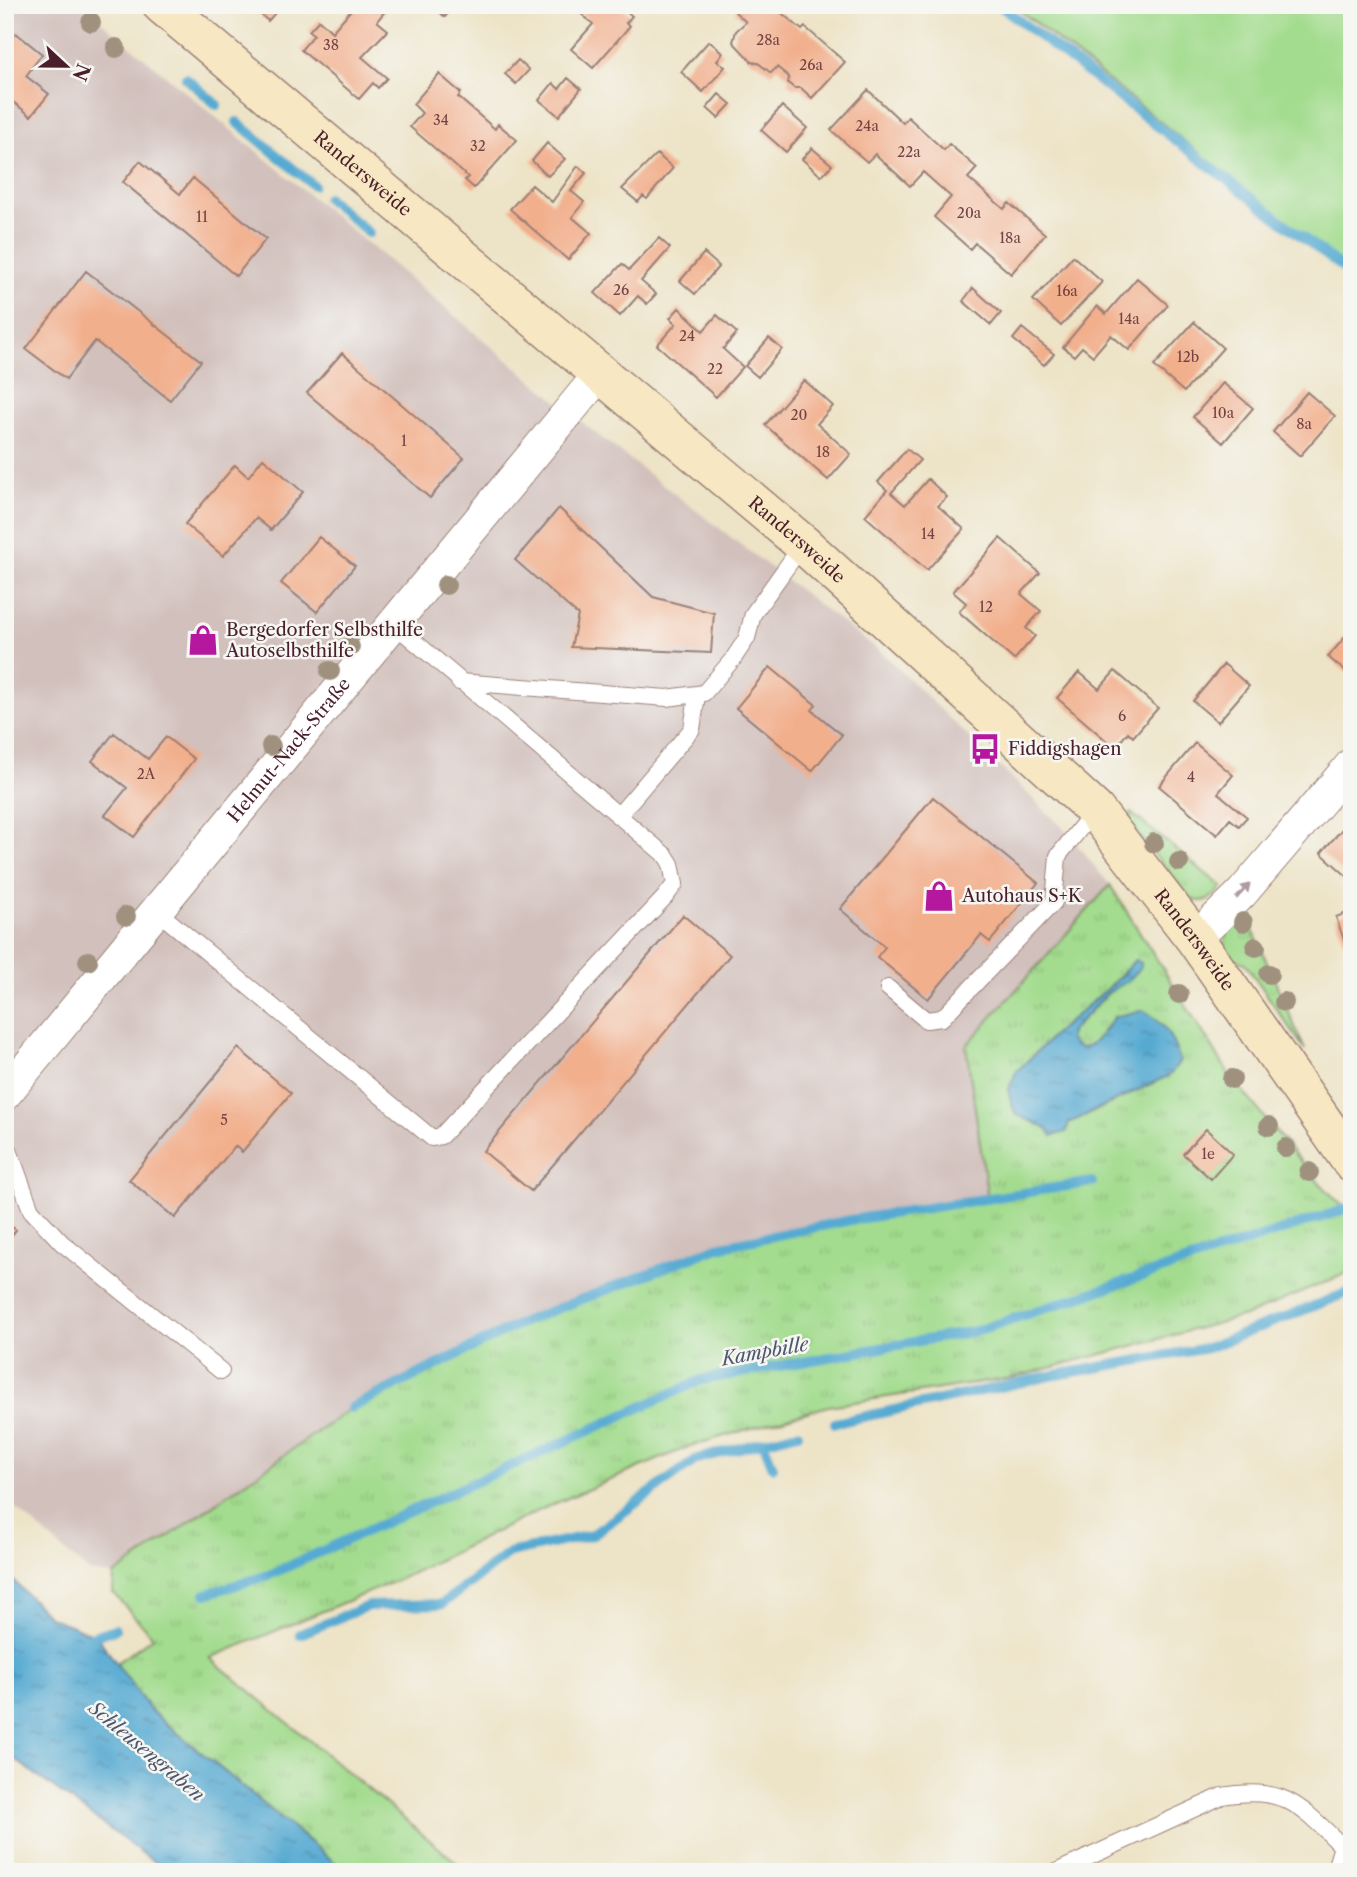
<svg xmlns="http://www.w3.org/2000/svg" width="1357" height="1877" viewBox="0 0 1357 1877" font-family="'Libre Caslon Text',serif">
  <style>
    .industrial { fill: #d1c0bc }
    .grass { fill: url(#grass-tufts); stroke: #767e5c; stroke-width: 2; fill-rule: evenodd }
    .park { fill: #a3dc8e; stroke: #767e5c; stroke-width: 2 }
    .water { fill: url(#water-ripples); stroke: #50647e; stroke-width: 2 }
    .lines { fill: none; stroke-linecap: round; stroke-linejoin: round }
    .stream { stroke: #56aad2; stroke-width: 10 }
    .building { fill: #f2af8c }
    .lane-casing { stroke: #9c8178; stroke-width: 18 }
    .street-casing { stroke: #9c8178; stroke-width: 34 }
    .secondary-casing { stroke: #9c8178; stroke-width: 41 }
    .lane { stroke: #fff; stroke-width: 16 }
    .street { stroke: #fff; stroke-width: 32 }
    .secondary { stroke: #f7e8c3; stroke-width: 38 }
    .tree { fill: #9f917e }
    .oneway { fill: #ae9aa0 }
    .labels { text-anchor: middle; stroke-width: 5; stroke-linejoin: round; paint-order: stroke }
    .number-label { font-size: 14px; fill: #744343 }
    .street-label { font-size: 18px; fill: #4a1f2b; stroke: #f6f6f2 }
    .poi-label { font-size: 18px; fill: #4a1f2b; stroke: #f6f6f2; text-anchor: start }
    .water-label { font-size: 19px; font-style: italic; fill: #4f576e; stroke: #f6f6f2 }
  </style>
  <defs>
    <pattern id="grass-tufts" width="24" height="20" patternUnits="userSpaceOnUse" patternTransform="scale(1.75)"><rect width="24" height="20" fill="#a3dc8e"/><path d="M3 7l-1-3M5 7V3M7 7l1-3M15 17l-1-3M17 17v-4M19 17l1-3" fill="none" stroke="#8ebc7b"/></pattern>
    <pattern id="water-ripples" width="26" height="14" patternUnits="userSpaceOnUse" patternTransform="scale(1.75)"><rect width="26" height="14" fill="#56aad2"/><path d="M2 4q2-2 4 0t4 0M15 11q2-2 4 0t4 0" fill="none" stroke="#498aab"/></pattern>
  </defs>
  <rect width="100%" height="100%" fill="#f6f6f2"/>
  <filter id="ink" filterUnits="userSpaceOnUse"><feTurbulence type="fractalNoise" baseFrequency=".0143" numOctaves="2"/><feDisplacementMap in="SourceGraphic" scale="14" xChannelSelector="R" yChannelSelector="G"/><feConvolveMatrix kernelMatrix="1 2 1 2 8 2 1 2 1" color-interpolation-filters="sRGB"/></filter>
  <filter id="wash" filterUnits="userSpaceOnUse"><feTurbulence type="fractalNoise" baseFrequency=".00686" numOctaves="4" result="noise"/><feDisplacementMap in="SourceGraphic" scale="28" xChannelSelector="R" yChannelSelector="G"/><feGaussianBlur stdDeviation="1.57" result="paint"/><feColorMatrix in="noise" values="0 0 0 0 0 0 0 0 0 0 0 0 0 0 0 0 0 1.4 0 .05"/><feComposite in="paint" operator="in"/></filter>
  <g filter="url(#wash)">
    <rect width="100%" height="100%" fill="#ede3c6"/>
    <path class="industrial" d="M5 5H81L594 432 883 654 1062 827 1110 885 966 1046 988 1199 851 1220 351 1408 114 1575 89 1572 5 1499Z"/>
    <path class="grass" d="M1131 813 1222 887C1215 897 1204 905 1191 899L1136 832 1131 823Z
      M1110 885 1231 1077 1311 1174 1352 1216V1271L1248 1315 1012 1378 828 1406 690 1446 542 1509 400 1579 210 1658 468 1872H346L151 1711 115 1664 153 1637 113 1593 114 1575 351 1408 525 1321 718 1247 851 1220 988 1199 966 1046ZM1135 960 1137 972 1108 993 1070 1032 1069 1039C1085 1064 1104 1030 1114 1017L1129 1095 1068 1123 1052 1136 1016 1072C1055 1034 1098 1001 1135 960Z
      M1244 910 1305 1050 1245 963C1210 952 1227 930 1244 910Z"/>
    <path class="park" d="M1013 5H1352V274Z"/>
    <path class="water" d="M1135 960 1140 963V968L1129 980 1108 993 1070 1032 1069 1039C1085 1064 1104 1030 1114 1017L1143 1010C1165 1023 1172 1037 1180 1061L1170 1075 1069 1123 1066 1132 1052 1136 1047 1128 1015 1114 1008 1090 1016 1072 1058 1031 1114 983Z
      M5 1572 49 1617 96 1635 151 1711 346 1872H168L5 1752Z"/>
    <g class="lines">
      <path class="stream" d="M999 5 1352 275
        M186 78 217 105
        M237 122 313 185
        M327 198 369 233
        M351 1408 525 1321 718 1247 851 1220 1092 1182
        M835 1423 1050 1376 1207 1348 1352 1291
        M763 1442 773 1467
        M206 1594 269 1575 701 1380 976 1331 1352 1207
        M300 1634 368 1606 442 1604 509 1553 592 1535 697 1459 798 1433
        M85 1639 115 1629"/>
    </g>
    <g id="blocks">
      <path class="building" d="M250 5H282L268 21Z
        M355 5H390L377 21 388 30 362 57 387 78 378 88 373 83 359 99 301 50 314 35 309 31 319 20 332 32Z
        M432 5H455L445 17Z
        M545 5H559L553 12Z
        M587 5H620L632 16 626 23 630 26 593 68 571 49 593 24 580 13Z
        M741 5H772L802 30 805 27 845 62 812 98 801 88H794L788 83 789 77 777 67 771 73 758 63 752 62 733 42 736 31 746 22 735 12Z
        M16 33 42 54 26 76 49 94 31 116 8 98 5 101V47Z
        M709 41 723 53 717 61 725 67 703 92 681 72Z
        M518 60 529 70 516 84 505 74Z
        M439 74 461 93 458 97 495 129 498 124 517 140 474 188 465 180 468 177 410 127 422 113 413 104Z
        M568 78 581 89 559 116 539 100 553 83 559 89Z
        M868 90 903 123 908 117 944 150 949 144 977 168 968 178 1004 209 1009 203 1045 234 1011 274 975 243 970 249 934 217 951 197 923 172 910 186 875 154 867 162 831 130Z
        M719 94 731 104 718 118 707 108Z
        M782 106 807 128 786 152 761 130Z
        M547 143 565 159 548 176 532 161Z
        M812 148 832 165 821 176 802 159Z
        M657 154 673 168 647 199 643 196 638 202 622 189Z
        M140 161 180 194 193 178 266 239 236 276 123 182Z
        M578 166 586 173 571 191 584 202 572 217 591 233 568 260 510 209 532 185 552 202Z
        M659 238 670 248 641 281 656 294 647 304 638 296 620 316 595 293 622 264 629 270Z
        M704 253 719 266 695 294 680 281Z
        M1073 256 1102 282 1061 326 1033 300Z
        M86 271 201 361 170 400 95 341 66 379 26 349Z
        M1137 278 1168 305 1129 350 1111 335 1093 356 1082 347 1074 356 1063 347 1097 306 1106 314Z
        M973 288 1001 313 991 325 963 301Z
        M679 308 703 331 717 315 737 333 723 349 743 367 716 397 657 345 676 324 670 318Z
        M1194 322 1223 348 1184 392 1154 366Z
        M1022 328 1054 354 1044 365 1013 339Z
        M769 338 782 349 758 377 745 366Z
        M342 353 464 458 430 498 307 393Z
        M804 380 833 406 817 424 851 454 828 480 765 425Z
        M1223 383 1253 408 1223 443 1193 417Z
        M1307 392 1335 416 1300 456 1273 432Z
        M907 449 920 460 891 493 905 505 928 479 947 497 938 506 964 529 927 570 865 516 887 490 878 482Z
        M263 458 303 492 271 530 256 518 223 556 185 524 235 465 248 477Z
        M559 508 653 597 714 613 711 653 571 647 578 615 515 560Z
        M319 537 355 566 317 612 281 583Z
        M1000 538 1040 573 1021 594 1041 611 1026 628 1035 636 1014 660 959 612 966 603 953 592Z
        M1352 629V677L1328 657Z
        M1224 664 1249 686 1218 722 1193 701Z
        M770 667 816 705 812 710 842 735 812 771 736 708Z
        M1115 671 1158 708 1133 737 1128 732 1115 748 1057 698 1079 672 1099 689Z
        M114 733 148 759 166 737 194 759 134 837 105 815 127 788 92 761Z
        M1195 743 1233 775 1218 793 1247 817 1239 826 1230 819 1217 835 1159 786Z
        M933 797 1038 883 990 942 981 935 928 999 877 957 885 947 840 909Z
        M1344 827 1352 834 1349 878 1321 853Z
        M1352 911V961H1351L1336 917Z
        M683 915 730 955 531 1191 483 1151Z
        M238 1048 291 1093 242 1152 235 1146 175 1218 129 1180Z
        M1206 1129 1233 1154 1211 1179 1183 1154Z
        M5 1221 16 1230 5 1244Z"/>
    </g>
  </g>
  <g filter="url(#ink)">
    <use href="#blocks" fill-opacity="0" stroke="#9c8178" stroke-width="2"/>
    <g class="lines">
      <defs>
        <path id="lane" d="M459 682 667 698 704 693 733 659 747 638 753 614 803 544
          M618 816 692 729 697 696
          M157 911 432 1138 441 1136 665 897 675 884 671 864 666 856 394 624
          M888 988 926 1020 942 1018 1054 902 1058 856 1095 810
          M5 1139 31 1210 62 1243 221 1371
          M1056 1872 1222 1796C1284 1785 1299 1805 1342 1846
          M1334 1872 1342 1846 1351 1843"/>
        <g id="street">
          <path d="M1195 939 1242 893 1352 764"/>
          <path id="s1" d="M5 1094 599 375"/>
        </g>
        <g id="secondary">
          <path id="s2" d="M162 5 803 544 1095 810 1195 939 1352 1163"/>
        </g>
      </defs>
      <use href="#lane" class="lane-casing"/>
      <use href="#street" class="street-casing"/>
      <use href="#secondary" class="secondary-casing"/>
      <use href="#lane" class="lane"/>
      <use href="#street" class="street"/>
      <use href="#secondary" class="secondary"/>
    </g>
    <g class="tree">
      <circle cx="91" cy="22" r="10"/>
      <circle cx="116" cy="48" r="10"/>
      <circle cx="446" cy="585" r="10"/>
      <circle cx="350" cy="647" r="10"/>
      <circle cx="330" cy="671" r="10"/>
      <circle cx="271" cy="746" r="10"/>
      <circle cx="1154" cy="843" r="10"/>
      <circle cx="1179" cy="862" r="10"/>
      <circle cx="126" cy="916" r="10"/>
      <circle cx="1243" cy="922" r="10"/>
      <circle cx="1256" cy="947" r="10"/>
      <circle cx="88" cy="961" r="10"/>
      <circle cx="1269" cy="974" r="10"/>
      <circle cx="1179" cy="994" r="10"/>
      <circle cx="1284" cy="1002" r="10"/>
      <circle cx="1232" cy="1079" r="10"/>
      <circle cx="1269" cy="1126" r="10"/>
      <circle cx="1286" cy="1148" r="10"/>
      <circle cx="1309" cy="1172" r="10"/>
    </g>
    <defs><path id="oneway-solid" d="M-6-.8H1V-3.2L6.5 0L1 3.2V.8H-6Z" transform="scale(1.75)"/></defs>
    <use class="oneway" href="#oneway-solid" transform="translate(1243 891) rotate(-47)"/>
  </g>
  <defs>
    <symbol id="shop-bare" viewBox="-9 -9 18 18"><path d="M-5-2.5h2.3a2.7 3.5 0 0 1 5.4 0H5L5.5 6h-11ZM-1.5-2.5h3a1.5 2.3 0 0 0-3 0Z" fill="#b5179e" stroke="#f6f6f2" stroke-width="2.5" paint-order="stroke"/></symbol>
    <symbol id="bus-bare" viewBox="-9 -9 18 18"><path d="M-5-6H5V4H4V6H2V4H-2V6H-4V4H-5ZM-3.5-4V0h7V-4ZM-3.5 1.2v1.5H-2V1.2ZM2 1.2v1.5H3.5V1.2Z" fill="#b5179e" stroke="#f6f6f2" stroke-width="2.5" paint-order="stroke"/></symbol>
  </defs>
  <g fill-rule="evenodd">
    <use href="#shop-bare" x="181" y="618" width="44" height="44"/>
    <use href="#bus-bare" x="963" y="727" width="44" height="44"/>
    <use href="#shop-bare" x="917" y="874" width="44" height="44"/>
  </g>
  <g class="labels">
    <g class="number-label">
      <text x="768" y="45">28a</text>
      <text x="331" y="50">38</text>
      <text x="811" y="70">26a</text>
      <text x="441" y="125">34</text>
      <text x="867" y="131">24a</text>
      <text x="478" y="151">32</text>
      <text x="909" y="157">22a</text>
      <text x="969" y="218">20a</text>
      <text x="202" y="222">11</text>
      <text x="1010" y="243">18a</text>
      <text x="621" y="295">26</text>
      <text x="1067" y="296">16a</text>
      <text x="1129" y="324">14a</text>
      <text x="687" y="341">24</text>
      <text x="1188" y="362">12b</text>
      <text x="715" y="374">22</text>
      <text x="1223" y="418">10a</text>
      <text x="799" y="420">20</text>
      <text x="1304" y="429">8a</text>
      <text x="404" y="446">1</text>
      <text x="823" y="457">18</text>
      <text x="928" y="539">14</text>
      <text x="986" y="612">12</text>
      <text x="1122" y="721">6</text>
      <text x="146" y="779">2A</text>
      <text x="1191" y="782">4</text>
      <text x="224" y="1125">5</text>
      <text x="1208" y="1159">1e</text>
    </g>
    <g class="street-label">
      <text dy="6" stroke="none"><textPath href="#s2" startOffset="262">Randersweide</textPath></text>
      <text dy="6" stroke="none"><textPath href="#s2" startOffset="830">Randersweide</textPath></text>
      <text dy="6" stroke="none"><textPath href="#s1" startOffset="446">Helmut-Nack-Straße</textPath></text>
      <text dy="6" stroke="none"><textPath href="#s2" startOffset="1396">Randersweide</textPath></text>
    </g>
    <g class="poi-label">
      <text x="226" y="636">Bergedorfer Selbsthilfe<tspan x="226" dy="21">Autoselbsthilfe</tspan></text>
      <text x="1008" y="755">Fiddigshagen</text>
      <text x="962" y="902">Autohaus S+K</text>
    </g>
    <g class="water-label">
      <text transform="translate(765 1351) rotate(-10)" y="7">Kampbille</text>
      <text transform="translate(147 1751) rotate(40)" y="7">Schleusengraben</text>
    </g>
  </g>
  <rect width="1357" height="1877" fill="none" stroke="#f6f6f2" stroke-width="28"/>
  <g transform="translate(66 66) rotate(112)" stroke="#f6f6f2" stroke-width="5" paint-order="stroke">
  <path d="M0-5L12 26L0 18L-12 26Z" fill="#4a1f2b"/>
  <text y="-10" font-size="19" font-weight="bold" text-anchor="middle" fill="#4a1f2b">N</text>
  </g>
</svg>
